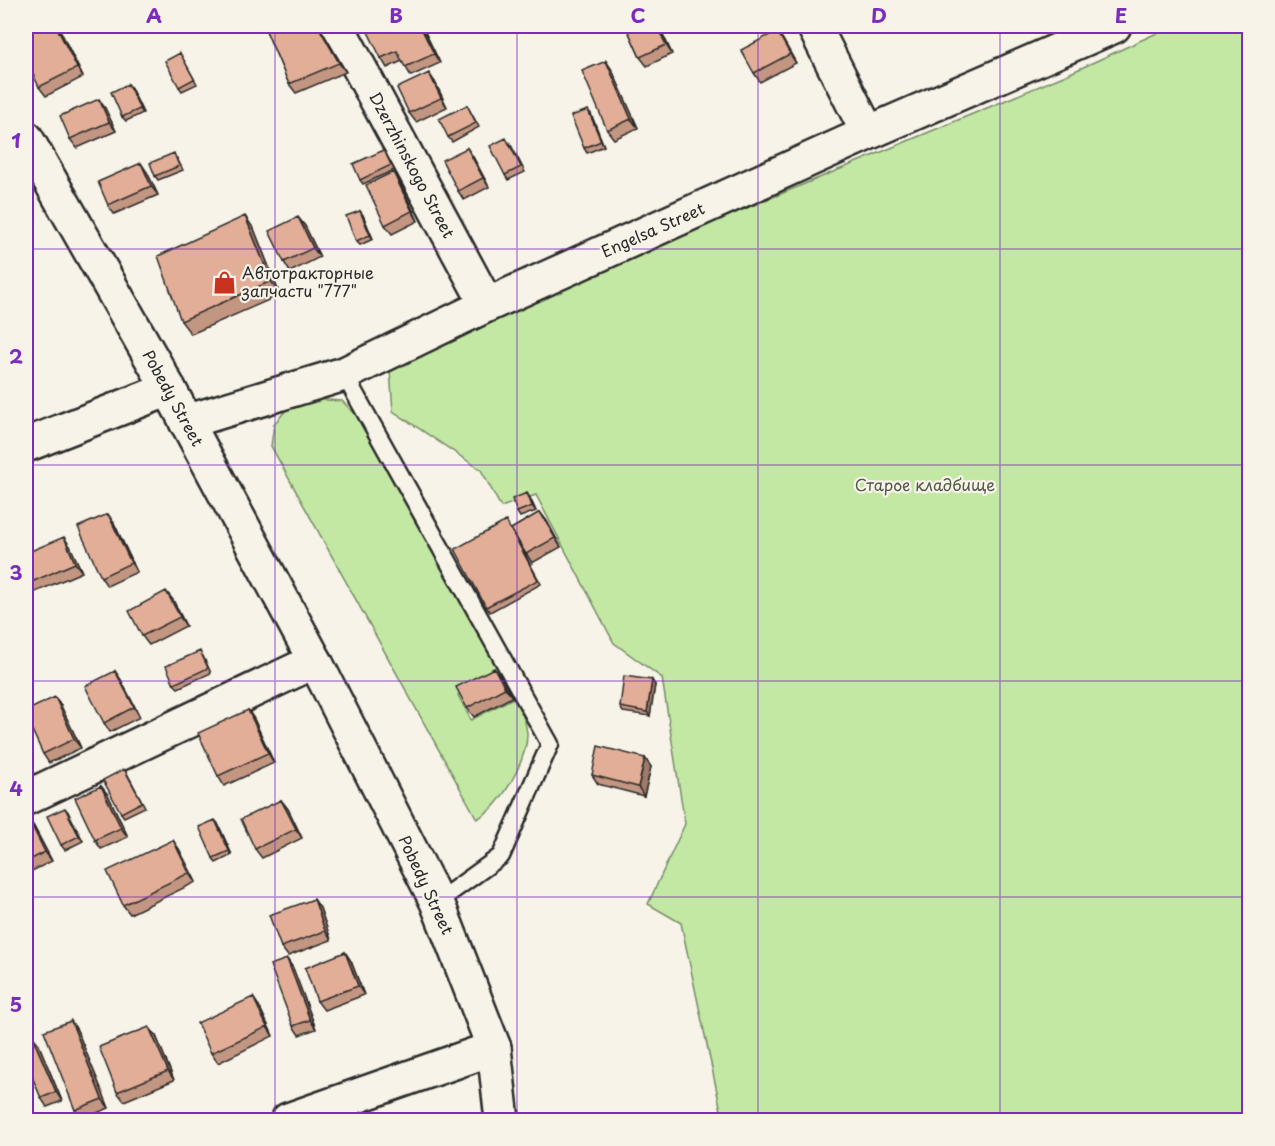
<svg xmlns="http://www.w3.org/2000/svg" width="1275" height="1146" viewBox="0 0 1275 1146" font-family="'Playpen Sans',sans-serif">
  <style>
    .green { fill: #c2e8a3; stroke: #768a67; stroke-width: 1.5 }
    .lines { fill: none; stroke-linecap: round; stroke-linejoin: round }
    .lane-casing { stroke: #2b2b2b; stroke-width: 21 }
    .street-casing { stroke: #2b2b2b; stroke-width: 38 }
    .secondary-casing { stroke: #2b2b2b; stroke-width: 38 }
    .lane { stroke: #f7f3e8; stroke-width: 16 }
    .street { stroke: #f7f3e8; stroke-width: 33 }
    .secondary { stroke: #f7f3e8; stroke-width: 33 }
    .wall { fill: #c39682; stroke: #2b2b2b; stroke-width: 1.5 }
    .shaded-wall { fill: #9f7a6a; stroke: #2b2b2b; stroke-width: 1.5 }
    .building { fill: #e3ae97; stroke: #2b2b2b; stroke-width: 1.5 }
    .grid { fill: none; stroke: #7b2cbf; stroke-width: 1.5; stroke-opacity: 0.55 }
    .labels { text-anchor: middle; stroke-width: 4.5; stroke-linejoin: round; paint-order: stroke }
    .street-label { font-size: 16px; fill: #2b2b2b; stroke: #f7f3e8 }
    .poi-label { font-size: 16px; fill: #2b2b2b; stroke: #f7f3e8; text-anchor: start }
    .park-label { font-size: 16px; fill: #515a49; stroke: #f7f3e8 }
    .neatline { fill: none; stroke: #7b2cbf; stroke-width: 2 }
    .grid-label { font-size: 20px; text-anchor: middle; font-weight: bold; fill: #7b2cbf }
  </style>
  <rect width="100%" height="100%" fill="#f7f3e8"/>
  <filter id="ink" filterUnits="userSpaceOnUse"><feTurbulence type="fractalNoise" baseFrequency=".0167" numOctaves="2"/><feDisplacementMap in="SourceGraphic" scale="12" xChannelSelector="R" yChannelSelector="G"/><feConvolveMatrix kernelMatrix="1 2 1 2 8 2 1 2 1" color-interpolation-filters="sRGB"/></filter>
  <g filter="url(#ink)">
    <path class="green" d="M1172 26H1249V1120H723L681 923 648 904 685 824 662 678 614 643 536 495 501 507 481 470 393 411 390 370 416 346 1066 75Z
      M312 399 342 401 364 423 485 641 500 674 458 695 471 720 513 698C520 709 526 719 527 733 528 755 509 789 495 805 490 811 483 815 477 819L271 446 274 424 288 408Z"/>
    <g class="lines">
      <defs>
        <path id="lane" d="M344 374 550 744 501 856 437 902"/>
        <path id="street" d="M337 26 487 305
          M814 26 868 133
          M186 422 344 374 487 305 868 133 1114 26
          M26 445 169 389
          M26 798 315 661
          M288 1120 494 1048"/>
        <path id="secondary" d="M26 138 169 389 315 661 437 902 494 1048 502 1120"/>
      </defs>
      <use href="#lane" class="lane-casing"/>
      <use href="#street" class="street-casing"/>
      <use href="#secondary" class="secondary-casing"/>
      <use href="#lane" class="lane"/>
      <use href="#street" class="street"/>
      <use href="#secondary" class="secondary"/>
    </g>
    <path class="wall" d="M58 26 83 77 46 96 39 87Z
      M264 26H319L346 72 296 93 289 84Z
      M422 26 440 63 411 76 402 61 387 68 381 58Z
      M626 26H659L672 54 647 66 640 57Z
      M737 26H749L741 30Z
      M777 31 783 40 796 63 760 82 754 73Z
      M180 53 197 84 182 91 179 87Z
      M606 61 612 70 638 128 614 139 607 130Z
      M435 82 447 107 416 122 409 113Z
      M128 84 131 88 143 113 126 121 122 117Z
      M467 105 479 127 452 142 448 137Z
      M105 108 116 131 77 148 70 139Z
      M591 114 604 146 587 153 584 148Z
      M510 143 525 172 508 180 505 175Z
      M467 148 473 157 489 187 464 200 458 191Z
      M384 150 394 170 363 184 360 180Z
      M177 158 183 170 158 180 155 176Z
      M147 172 158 195 114 214 108 205Z
      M399 181 418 221 392 234 385 225Z
      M360 211 363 215 373 239 360 245 356 241Z
      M305 226 320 257 290 272 284 262Z
      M254 229 280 295 191 334 181 321Z
      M26 308 30 318 26 320Z
      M530 498 536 511 520 517 517 512Z
      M540 512 561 547 532 563 512 530 541 584 490 612 486 607 511 529Z
      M114 523 137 572 107 586 101 577Z
      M70 546 82 572 33 593 27 584Z
      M173 600 186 626 149 645 142 636Z
      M203 656 211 673 178 688 174 684Z
      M115 671 121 680 140 717 110 732 104 723Z
      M501 677 512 697 474 717 467 708Z
      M655 685 650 716 623 712 620 707Z
      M61 706 81 748 49 763 43 754Z
      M248 710 254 719 274 763 224 786 218 776Z
      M645 758 651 767 644 796 598 784 592 775Z
      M127 773 145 807 124 817 121 813Z
      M101 786 108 795 128 837 101 849 95 840Z
      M281 800 288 809 302 838 262 858 255 849Z
      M68 812 83 841 65 850 61 845Z
      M28 818 34 827 52 861 26 874V819Z
      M218 824 232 855 216 863 213 858Z
      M179 849 196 882 130 914 123 905Z
      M320 908 331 940 288 956 281 947Z
      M345 952 351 961 364 995 324 1010 317 1001Z
      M287 959 293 968 316 1029 299 1035 293 1026Z
      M259 1006 273 1036 218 1063 211 1053Z
      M71 1021 77 1030 109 1108 82 1119 75 1110Z
      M149 1027 156 1036 174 1080 124 1101 117 1092Z
      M38 1043 62 1101 47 1107 41 1098Z"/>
    <path class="shaded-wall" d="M56 26H58L83 77 77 68Z
      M318 26H319L346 72 339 63Z
      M420 26H422L440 63 434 54Z
      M657 26H659L672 54 666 45Z
      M777 31 783 40 796 63 790 54Z
      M606 61 612 70 638 128 631 119Z
      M429 73 435 82 447 107 441 98Z
      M128 84 131 88 143 113 140 109Z
      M99 99 105 108 116 131 109 122Z
      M588 110 591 114 604 146 601 141Z
      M467 148 473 157 489 187 483 178Z
      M141 163 147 172 158 195 151 186Z
      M393 172 399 181 418 221 412 211Z
      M360 211 363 215 373 239 370 235Z
      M245 216 254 229 280 295 271 281Z
      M298 217 305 226 320 257 313 248Z
      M527 493 530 498 536 511 532 506Z
      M540 512 547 521 561 547 555 538Z
      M108 514 114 523 137 572 131 563Z
      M64 537 70 546 82 572 75 563Z
      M166 591 173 600 186 626 180 617Z
      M494 668 501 677 512 697 505 688Z
      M115 671 121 680 140 717 134 707Z
      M652 680 655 685 650 716 647 712Z
      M55 697 61 706 81 748 74 739Z
      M248 710 254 719 274 763 268 753Z
      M645 758 651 767 644 796 638 787Z
      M101 786 108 795 128 837 121 828Z
      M281 800 288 809 302 838 296 829Z
      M65 808 68 812 83 841 79 836Z
      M28 818 34 827 52 861 45 852Z
      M215 820 218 824 232 855 229 851Z
      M173 840 179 849 196 882 189 873Z
      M314 899 320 908 331 940 325 931Z
      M345 952 351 961 364 995 358 986Z
      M287 959 293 968 316 1029 310 1020Z
      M253 997 259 1006 273 1036 267 1027Z
      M71 1021 77 1030 109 1108 102 1099Z
      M149 1027 156 1036 174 1080 168 1071Z
      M31 1034 38 1043 62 1101 56 1092Z
      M26 1098 36 1120H34L26 1103Z"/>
    <path class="building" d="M37 26H56L77 68 39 87 26 59V31Z
      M264 26H318L339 63 289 84Z
      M382 26H420L434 54 405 67 397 51 381 58 368 32Z
      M626 26H657L666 45 640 57Z
      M777 31 790 54 754 73 741 50Z
      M180 53 194 79 179 87 165 61Z
      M606 61 631 119 607 130 582 71Z
      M429 73 441 98 409 113 397 88Z
      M128 84 140 109 122 117 111 92Z
      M99 99 109 122 70 139 60 116Z
      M467 105 476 123 448 137 439 119Z
      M588 110 601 141 584 148 571 116Z
      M506 138 521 167 505 175 490 146Z
      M467 148 483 178 458 191 442 160Z
      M384 150 391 165 360 180 353 164Z
      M174 153 179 166 155 176 150 163Z
      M141 163 151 186 108 205 98 182Z
      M393 172 412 211 385 225 366 185Z
      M360 211 370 235 356 241 346 216Z
      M245 216 271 281 181 321 158 256Z
      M298 217 313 248 284 262 269 231Z
      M527 493 532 506 517 512 512 499Z
      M540 512 555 538 526 554 511 529Z
      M108 514 131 563 101 577 78 527Z
      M506 521 538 580 486 607 455 549Z
      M64 537 75 563 27 584 26 581V553Z
      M166 591 180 617 142 636 129 611Z
      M200 651 208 668 174 684 166 666Z
      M494 668 505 688 467 708 456 687Z
      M115 671 134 707 104 723 85 686Z
      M624 676 652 680 647 712 620 707Z
      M55 697 74 739 43 754 26 717V711Z
      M248 710 268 753 218 776 198 733Z
      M598 746 645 758 638 787 592 775Z
      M124 769 142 802 121 813 103 780Z
      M101 786 121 828 95 840 75 798Z
      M281 800 296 829 255 849 241 819Z
      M65 808 79 836 61 845 47 816Z
      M28 818 45 852 26 862V819Z
      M215 820 229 851 213 858 199 827Z
      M173 840 189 873 123 905 107 871Z
      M314 899 325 931 281 947 269 915Z
      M345 952 358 986 317 1001 305 968Z
      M287 959 310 1020 293 1026 270 965Z
      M253 997 267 1027 211 1053 197 1023Z
      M71 1021 102 1099 75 1110 44 1031Z
      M149 1027 168 1071 117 1092 99 1047Z
      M31 1034 56 1092 41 1098 26 1062V1037Z
      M26 1103 34 1120H26Z"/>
  </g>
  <path class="grid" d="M275 26V1120M517 26V1120M758 26V1120M1000 26V1120M26 249H1250M26 465H1250M26 681H1250M26 897H1250"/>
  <defs>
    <symbol id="shop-bare" viewBox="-9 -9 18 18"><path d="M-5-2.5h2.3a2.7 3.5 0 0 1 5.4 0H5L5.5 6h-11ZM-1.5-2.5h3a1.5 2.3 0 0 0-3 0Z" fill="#c8321e" stroke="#f7f3e8" stroke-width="2.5" paint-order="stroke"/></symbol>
  </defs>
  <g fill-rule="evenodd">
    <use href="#shop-bare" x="208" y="266" width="33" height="33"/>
  </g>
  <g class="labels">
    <g class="street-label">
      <text transform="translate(412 165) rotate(62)" y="6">Dzerzhinskogo Street</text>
      <text transform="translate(653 230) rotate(-24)" y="6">Engelsa Street</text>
      <text transform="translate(173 398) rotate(61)" y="6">Pobedy Street</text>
      <text transform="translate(426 885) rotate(65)" y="6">Pobedy Street</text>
    </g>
    <g class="poi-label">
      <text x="242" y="279">Автотракторные<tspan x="242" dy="18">запчасти "777"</tspan></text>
    </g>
    <g class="park-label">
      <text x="925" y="491">Старое кладбище</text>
    </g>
  </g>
  <rect width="1275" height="1146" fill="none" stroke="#f7f3e8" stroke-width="66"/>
  <rect x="33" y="33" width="1209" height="1080" class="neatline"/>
  <g class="grid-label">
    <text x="154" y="23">A</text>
    <text x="396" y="23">B</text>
    <text x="638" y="23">C</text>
    <text x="879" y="23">D</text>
    <text x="1121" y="23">E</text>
    <text x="16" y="148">1</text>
    <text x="16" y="364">2</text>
    <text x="16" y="580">3</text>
    <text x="16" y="796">4</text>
    <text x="16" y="1012">5</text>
  </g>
</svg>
